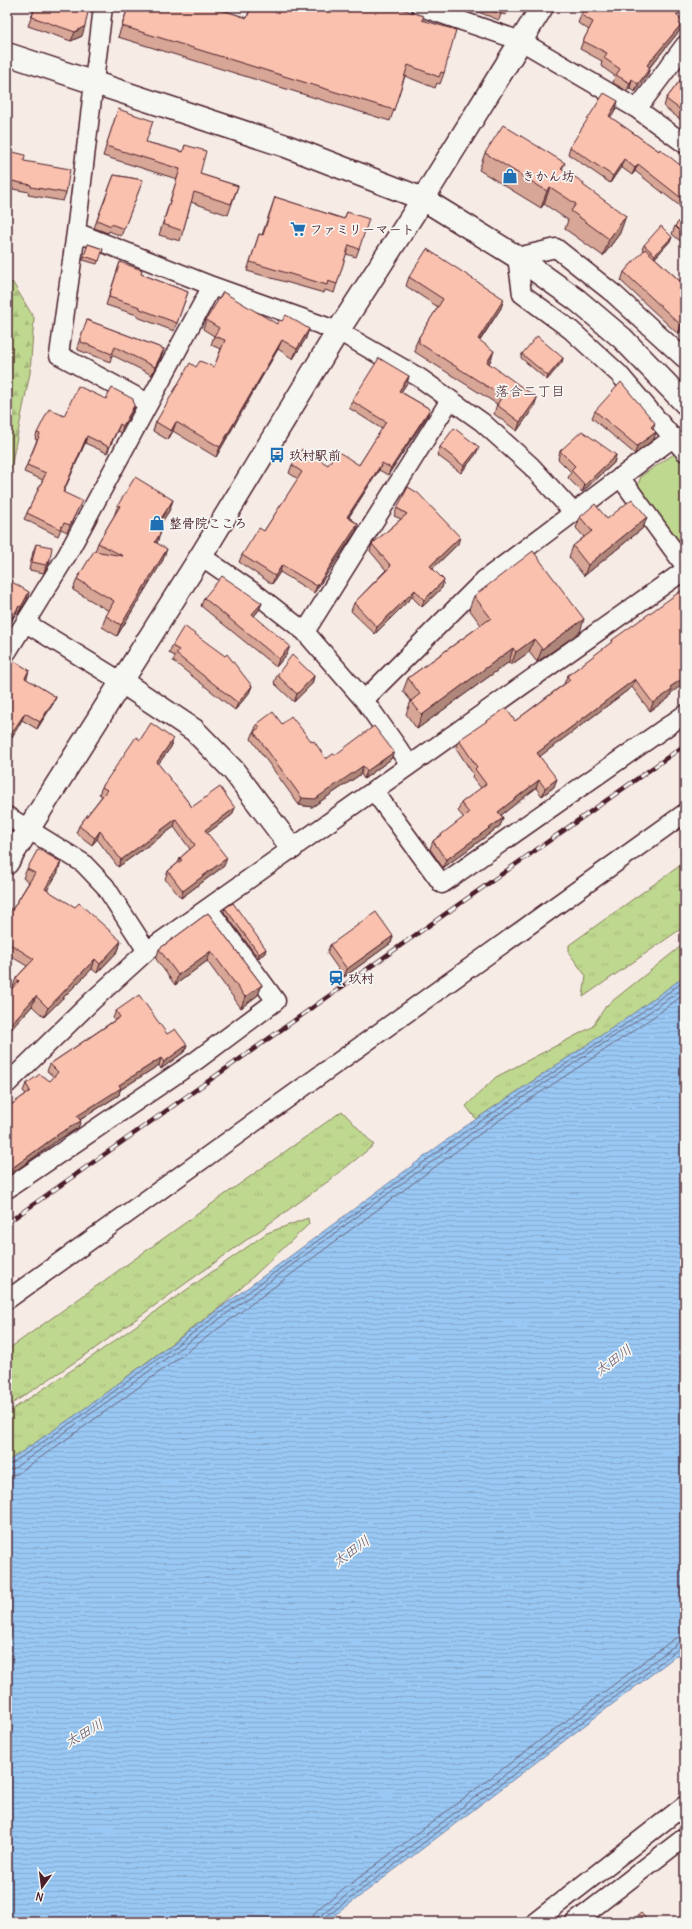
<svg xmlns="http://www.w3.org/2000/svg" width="692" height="1929" viewBox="0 0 692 1929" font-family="Delius,'Klee One',sans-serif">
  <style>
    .grass { fill: url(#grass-tufts); stroke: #847c5d }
    .forest { fill: url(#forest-firs); stroke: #847c5d }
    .green { fill: #bfd88f; stroke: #847c5d }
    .water { fill: url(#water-rules); stroke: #7984a4 }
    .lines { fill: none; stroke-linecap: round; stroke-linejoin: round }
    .shore { stroke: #6a637b; stroke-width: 1 }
    .minor-casing { stroke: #4a1f2b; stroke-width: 21 }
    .tertiary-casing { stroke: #4a1f2b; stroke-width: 25 }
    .minor { stroke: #f6f6f2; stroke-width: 18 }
    .tertiary { stroke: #f6f6f2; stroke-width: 22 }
    .rail-casing { stroke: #4a1f2b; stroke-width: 4.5 }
    .rail { stroke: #f6f6f2; stroke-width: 3; stroke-dasharray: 9; stroke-linecap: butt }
    .wall { fill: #d7a696; stroke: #4a1f2b }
    .shaded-wall { fill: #af877a; stroke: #4a1f2b }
    .building { fill: #fac1af; stroke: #4a1f2b }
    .labels { text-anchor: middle; stroke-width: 3.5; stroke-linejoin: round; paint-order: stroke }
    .poi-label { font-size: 13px; font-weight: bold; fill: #4a1f2b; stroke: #f6f6f2; text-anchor: start }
    .neighbourhood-label { font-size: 14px; fill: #4a1f2b; stroke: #f6f6f2 }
    .water-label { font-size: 14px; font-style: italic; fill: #625267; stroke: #f6f6f2 }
  </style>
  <defs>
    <pattern id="grass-tufts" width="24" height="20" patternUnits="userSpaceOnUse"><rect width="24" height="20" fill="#bfd88f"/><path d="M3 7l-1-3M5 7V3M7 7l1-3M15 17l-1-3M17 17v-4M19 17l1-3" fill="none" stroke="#a6b97c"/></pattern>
    <pattern id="forest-firs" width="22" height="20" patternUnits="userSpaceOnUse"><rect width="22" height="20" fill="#bfd88f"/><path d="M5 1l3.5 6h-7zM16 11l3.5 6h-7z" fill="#a6b97c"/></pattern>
    <pattern id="water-rules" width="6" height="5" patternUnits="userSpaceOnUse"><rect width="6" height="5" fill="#99c8f4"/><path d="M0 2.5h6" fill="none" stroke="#85abd1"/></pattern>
  </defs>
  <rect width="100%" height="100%" fill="#f7ebe5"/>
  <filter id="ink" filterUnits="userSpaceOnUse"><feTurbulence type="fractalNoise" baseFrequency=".025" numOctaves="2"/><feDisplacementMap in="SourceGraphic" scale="8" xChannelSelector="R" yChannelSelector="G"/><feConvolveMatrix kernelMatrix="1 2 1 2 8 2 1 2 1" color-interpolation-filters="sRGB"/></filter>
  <g filter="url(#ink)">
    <path class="grass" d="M685 862V926L583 997 586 976 569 953V945Z
      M685 943V976L624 1020 476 1119 466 1106 496 1077 592 1027 606 1006Z
      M342 1111 374 1145 330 1180 90 1352 7 1407V1350Z
      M308 1218 309 1224 223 1305 80 1412 7 1462V1413L93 1356 267 1233Z"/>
    <path class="forest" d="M7 281 13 283 34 318 30 373 7 487Z"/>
    <path class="green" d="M674 454 680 456 685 463V551L638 485 641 476Z"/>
    <path class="water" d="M685 976V1649L326 1922H7V1462L80 1412 463 1128 624 1020Z"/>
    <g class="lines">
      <path class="shore" d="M7 1465 11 1464 82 1415 466 1131 627 1023 685 980
        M7 1470 13 1469C168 1361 316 1244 469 1135 540 1084 615 1038 685 987
        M7 1476 17 1474C171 1367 319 1252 470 1141 540 1090 615 1046 685 994
        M313 1922 314 1914 319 1908 674 1639 685 1635
        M319 1922 323 1913 678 1643 685 1641
        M324 1922 326 1917 681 1647 685 1646"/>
      <defs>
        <path id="minor" d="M103 7 76 232 212 286 338 331 420 378 482 422 531 466 573 512
          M421 7 521 41 637 109 685 144
          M637 109 685 45
          M76 232 59 355 148 403
          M685 359 614 294 556 248 517 257 522 294 571 330 619 374 685 452
          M620 477 685 566
          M26 623 122 682
          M305 632 450 400
          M7 652 67 555 212 286
          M364 700 484 580 674 437
          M410 765 685 570
          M374 791 442 884 685 714
          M7 816 83 863 105 886 147 951
          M7 1084 92 1001 147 951 410 765 364 700 305 632 259 596 201 556
          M7 1189 197 1060 276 1001 208 908
          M7 1300 685 813
          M535 1922 685 1805
          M575 1922 685 1837"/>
        <path id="tertiary" d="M7 54 286 146 423 199 517 257 577 300 622 338 685 403
          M122 682 194 730 233 770 292 848
          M7 863 201 556 338 331 423 199 542 7"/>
      </defs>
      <use href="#minor" class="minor-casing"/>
      <use href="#tertiary" class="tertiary-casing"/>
      <use href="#minor" class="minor"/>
      <use href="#tertiary" class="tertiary"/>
      <defs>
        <path id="rail" d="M7 1223 685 745"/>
      </defs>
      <use href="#rail" class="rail-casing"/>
      <use href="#rail" class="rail"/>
    </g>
    <path class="wall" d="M35 7 82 36 71 41 28 26Z
      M128 7H213L247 18 250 7H326L341 12 343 7H395L422 20 444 73 440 84 437 83 435 88 405 76 390 121 118 37Z
      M465 7H509L506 15 501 14 499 20Z
      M678 14 677 16 684 21 681 29 650 67V68L647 76 635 92 630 88 627 91 613 83 615 76 601 66 602 61 580 49 583 41 589 30 578 23 581 15Z
      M685 74V123L664 107 666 99Z
      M118 109 146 142 183 152 185 145 200 174 238 186 228 215 191 202 183 231 180 241 159 235 177 179 103 156Z
      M616 109 610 117 685 169V210L635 171 632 175 621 167 610 183 568 154 570 147Z
      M9 151 66 193 63 201 28 195 29 192 7 188V157Z
      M485 153 565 163 562 169 583 185 620 233 603 256 565 229 568 220 544 204 541 208 479 170Z
      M114 175 143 180 121 236 109 231 108 233 94 228Z
      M275 197 344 219 347 212 359 249 356 257 346 254 334 293 325 290 324 293 247 271 259 234 262 235Z
      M685 215V245L672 234 675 226Z
      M671 240 655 258 680 281 685 276V326L678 334 621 281 624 272 644 251 642 249 644 245Z
      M88 244 103 249 97 264 83 260Z
      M120 262 141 274 188 292 174 331 137 317V315L106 305Z
      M409 277 501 308 480 341 491 360 489 363 534 407 517 431 494 414 497 404 415 352V346L419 337 438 307 406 286Z
      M87 320 164 349 161 357 152 375 112 355 110 362 78 350V344Z
      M206 320 277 324 306 338 293 359 278 349 216 457 173 431 168 440 153 431 156 422 196 367H214L221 349 211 345 214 336 203 329Z
      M522 354 563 358 562 362 547 380 521 358Z
      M409 376 407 383 401 392 430 409 427 416 388 475 379 470 349 517 358 524 356 531 314 593 280 572 272 584 239 562 242 555 264 531 298 479 289 473 292 465H359L382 429 349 408 352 401Z
      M106 399 134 406 132 413 121 433 117 431 107 453 85 443 63 492 79 507 67 532 61 529 58 536 24 519 27 513 43 480 24 472 37 440 35 439 37 433 64 416Z
      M595 411 655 423 653 429 654 439 635 454 592 418Z
      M440 447 476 454 461 473 437 455Z
      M560 451 616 455 614 463 582 492 568 478 571 472 558 459Z
      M173 500 169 511 157 529V543L163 560 117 636 102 627 106 616 109 611 73 590 77 579 95 551 98 543 114 516 118 505Z
      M397 508 458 544 433 568 442 588 422 607 412 597 375 634 351 611 354 603 386 570 370 551 372 544 401 519 394 516Z
      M580 517 607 519 647 517 643 528 584 576 569 557 573 546 584 537 576 528Z
      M36 544 50 559 48 566 44 573 29 570 33 552Z
      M7 579 27 600 18 614 16 613 7 629Z
      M474 596 580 632 537 662 529 652 511 665 509 662 417 729 406 714 411 701 403 691 408 678 481 625 469 609Z
      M204 598 262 603 259 610 254 616 287 654 276 667 201 606Z
      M612 640 671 693 669 698 650 711 632 687 540 756 554 787 542 796 536 788 501 815 503 818 500 826 443 868 430 849 433 841 464 818 458 811 461 803 481 788 472 777 473 774 456 748 459 740 515 721 564 684 567 676 611 643Z
      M172 646 252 686 249 693 235 710 173 661 175 656 169 653Z
      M29 670 26 679 56 697 53 704 37 729 22 720 9 742 7 740V671Z
      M277 675 314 676 312 684 294 702 274 683Z
      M257 724H282L312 742 326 759 335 755 391 759 364 779 361 774 312 807 299 805 251 739Z
      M173 739 171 747 158 764 192 807 232 815 207 833 224 866 181 898 165 879 168 871 178 863 180 858 190 849 174 827 118 867 97 839 92 845 76 833 79 826 102 796 99 794 102 787 140 740Z
      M27 869 58 872 47 890 121 941 118 951 97 973 92 969 44 1017 32 1006 7 1034V994L13 987 16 978 27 966 7 954V906L12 910 29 882 23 878Z
      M225 908 265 953 258 958 224 912Z
      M208 913 262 985 258 995 241 1008 207 961 175 985 156 959 159 949Z
      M393 936 391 943 344 977 327 953 330 945Z
      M116 1011 187 1045 184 1052 161 1069 159 1065 120 1090 119 1095 80 1120 78 1128 58 1140 7 1177V1108L26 1094 23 1091 26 1084 50 1081 54 1077 47 1071 50 1064 115 1020 113 1018Z"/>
    <path class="shaded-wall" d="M680 7H684L678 14 676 21 677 11Z
      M684 21 681 29 644 74 647 65Z
      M85 26 82 36 71 41 75 32Z
      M650 68 647 76 635 92 638 84Z
      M632 79 630 88 627 91 630 83Z
      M618 101 616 109 606 124 609 116Z
      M624 159 621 167 610 183 613 176Z
      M638 164 635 171 632 175 635 168Z
      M550 187 544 204 541 208 547 191Z
      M626 216 620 233 603 256 609 239Z
      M672 237 671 240 654 259 655 255Z
      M504 299 501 308 474 348 478 339Z
      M685 321V326L678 334 681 325Z
      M309 329 306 338 293 359 297 349Z
      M282 340 278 349 216 457 220 447Z
      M164 349 161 357 152 375 155 367Z
      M494 351 491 360 484 371 487 362Z
      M563 358 562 362 547 380 548 376Z
      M409 376 407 383 397 398 399 391Z
      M537 398 534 407 517 431 520 422Z
      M134 406 132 413 121 433 123 426Z
      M430 409 427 416 388 475 391 468Z
      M176 422 173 431 168 440 171 431Z
      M655 423 653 430 651 427Z
      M120 424 117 431 107 453 109 447Z
      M656 432 654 439 635 454 637 446Z
      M87 436 85 443 61 498 63 492Z
      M479 447 476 454 461 473 464 466Z
      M616 455 614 463 582 492 585 485Z
      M382 463 379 470 344 524 347 517Z
      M173 500 169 511 151 539 155 528Z
      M647 517 643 528 584 576 588 565Z
      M358 524 356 531 314 593 317 586Z
      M161 532 157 543 151 553 155 542Z
      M460 537 458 544 428 573 430 566Z
      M167 549 163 560 117 636 121 625Z
      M50 559 48 566 44 573 46 565Z
      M282 565 280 572 272 584 275 576Z
      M444 580 442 588 422 607 424 600Z
      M415 590 412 597 375 634 377 627Z
      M29 592 27 600 18 614 21 607Z
      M262 603 259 610 249 622 252 614Z
      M19 606 16 613 7 629V626Z
      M584 619 580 632 537 662 542 649Z
      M534 639 529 652 511 665 516 652Z
      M290 646 287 654 276 667 279 659Z
      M513 648 509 662 417 729 422 715Z
      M29 670 27 678 22 685 25 678Z
      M314 676 312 684 294 702 297 694Z
      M685 677V683L671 693 669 698 650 711 653 703 670 687Z
      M635 679 632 687 534 761 537 753Z
      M252 686 249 693 235 710 238 703Z
      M56 697 53 704 37 729 40 722Z
      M25 713 22 720 9 742 11 734Z
      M173 739 171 747 154 770 157 762Z
      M394 752 391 759 364 779 367 771Z
      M363 766 361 774 312 807 299 805 302 798Z
      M557 779 554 787 542 796 545 788Z
      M539 780 536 788 495 820 498 812Z
      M235 808 232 815 202 837 205 830Z
      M503 818 500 826 443 868 446 860Z
      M176 819 174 827 118 867 121 860Z
      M100 831 97 839 92 845 95 838Z
      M227 858 224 866 181 898 183 891Z
      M61 862 58 872 42 899 45 889Z
      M393 936 391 943 344 977 347 969Z
      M121 941 118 951 97 973 100 964Z
      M266 949 265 953 258 958 259 954Z
      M211 951 207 961 175 985 178 975Z
      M95 959 92 969 44 1017 48 1008Z
      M262 985 258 995 241 1008 245 997Z
      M36 996 32 1006 7 1034 10 1025Z
      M187 1045 184 1052 161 1069 164 1062Z
      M161 1058 159 1065 120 1090 119 1095 75 1123 77 1116 119 1085Z
      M81 1121 78 1128 58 1140 7 1177V1172L60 1133Z"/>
    <path class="building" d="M35 7H89L85 26 75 32 32 17Z
      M128 7H213L247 18 251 7H326L342 12 343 7H395L424 16 422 20 456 30 444 73 441 72 439 77 408 65 394 110 122 26Z
      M483 7H509L508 9 503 8 501 14Z
      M586 7H680L677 11 679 13 676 15 684 21 647 65 650 68 638 84 632 79 630 83 616 75 620 69 604 58 607 53 583 41 593 22 581 15Z
      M685 74V113L666 99Z
      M604 93 618 101 609 116 659 151 660 149 685 169V201L638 164 635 168 624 159 613 176 570 147Z
      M118 109 153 121 146 142 183 152 185 145 206 151 200 174 238 186 231 204 194 192 183 231 163 224 180 169 106 146Z
      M503 125 565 163 561 168 584 183 583 185 626 216 609 239 571 211 576 204 550 187 547 191 485 153Z
      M9 151 25 155 24 161 70 169 66 193 31 187V185L7 180V162Z
      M114 175 143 180 124 229 111 224V226L97 220Z
      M275 197 344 219 347 212 369 219 359 249 349 245 337 284 328 281 327 285 250 262 259 234 263 235Z
      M685 215V236L675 226Z
      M661 226 672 237 655 255 644 245Z
      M88 244 103 249 99 261 84 256Z
      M427 249 504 299 478 339 494 351 487 362 537 398 520 422 497 405 502 396 419 343V337L443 299 409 277Z
      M645 249 680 281 685 276V321L681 325 624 272Z
      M120 262 142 270 141 274 188 292 177 323 140 309V307L109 297Z
      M223 292 277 324 279 320 282 321 286 315 309 329 297 349 282 340 220 447 176 422 171 431 156 422 190 363 196 367 200 361 214 367 225 340 214 336 219 328 206 320Z
      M87 320 164 349 155 367 115 347 112 354 81 342V336Z
      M537 336 563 358 548 376 522 354Z
      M379 358 409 376 399 391 430 409 391 468 382 463 347 517 358 524 317 586 282 565 275 576 242 555 259 528 264 531 302 472 292 465 302 449 328 465 337 451 359 465 386 422 352 401Z
      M621 382 655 423 651 427 656 432 637 446 595 411Z
      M78 386 106 399 112 388 133 399 134 406 123 426 120 424 109 447 87 436 63 492 82 501 70 525 64 523 60 529 27 513 46 473 27 465 40 434 37 433 49 409 64 416Z
      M454 428 479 447 464 466 440 447Z
      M582 431 616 455 585 485 571 470 575 466 560 451Z
      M135 477 173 500 155 528 161 532 155 542 167 549 121 625 106 616 114 601 77 579 94 551 123 556 98 543 120 506 118 505Z
      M408 487 418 493 460 537 430 566 444 580 424 600 415 590 377 627 354 603 391 566 372 544 407 514 397 508Z
      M632 499 647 517 588 565 573 546 592 531 580 517 595 504 607 519Z
      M36 544 52 547 50 559 46 565 32 562Z
      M533 551 584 619 542 649 534 639 516 652 513 648 422 715 411 701 420 694 408 678 491 618 474 596Z
      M222 576 262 603 252 614 290 646 279 659 204 598Z
      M7 579 29 592 21 607 19 606 7 626Z
      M685 588V668H684L685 669V677L670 687 672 690 653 703 635 679 537 753 557 779 545 788 539 780 498 812 503 818 446 860 433 841 469 813 461 803 486 784 475 769 477 767 459 740 506 708 515 721 570 680 567 676 613 641 612 640Z
      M184 626 225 656 227 654 252 686 238 703 176 654 179 650 172 646Z
      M292 655 314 676 297 694 277 675Z
      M14 661 29 670 25 678 56 697 40 722 25 713 11 734 10 733 7 737V671Z
      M273 712 282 724 291 716 312 742 314 741 326 759 333 754 335 755 374 726 394 752 367 771 363 766 315 799 302 798 254 732 260 727 257 724Z
      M151 723 173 739 157 762 192 807 220 787 235 808 205 830 227 858 183 891 168 871 182 860 180 858 195 845 176 819 121 860 100 831 95 838 79 826 107 790 102 787 136 737 140 740Z
      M38 849 61 862 45 889 75 907 79 903 121 941 100 964 95 959 48 1008 36 996 10 1025 7 1022V994L19 981 16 978 34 959 7 942V906L12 910 35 873 27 869Z
      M233 903 266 949 259 954 225 908Z
      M376 912 393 936 347 969 330 945Z
      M208 913 262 985 245 997 211 951 178 975 159 949Z
      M139 995 167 1034 175 1029 187 1045 164 1062 161 1058 119 1085 121 1088 77 1116 81 1121 60 1133 7 1172V1108L30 1091 26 1084 40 1074 50 1081 58 1072 50 1064 120 1017 116 1011Z
      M641 1913 649 1922H631Z"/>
  </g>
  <defs>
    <symbol id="shop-bare" viewBox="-9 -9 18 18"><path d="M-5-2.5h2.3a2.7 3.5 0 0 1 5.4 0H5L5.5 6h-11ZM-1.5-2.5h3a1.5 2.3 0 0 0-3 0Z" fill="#1f6fb2" stroke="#f6f6f2" stroke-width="2.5" paint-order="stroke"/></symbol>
    <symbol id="supermarket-bare" viewBox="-9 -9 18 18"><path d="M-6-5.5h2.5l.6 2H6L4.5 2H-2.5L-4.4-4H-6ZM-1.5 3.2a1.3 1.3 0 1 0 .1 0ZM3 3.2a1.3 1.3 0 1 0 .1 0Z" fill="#1f6fb2" stroke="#f6f6f2" stroke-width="2.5" paint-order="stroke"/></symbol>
    <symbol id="bus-bare" viewBox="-9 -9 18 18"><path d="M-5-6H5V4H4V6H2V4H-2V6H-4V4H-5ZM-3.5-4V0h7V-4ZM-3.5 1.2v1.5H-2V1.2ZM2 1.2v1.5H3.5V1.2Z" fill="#1f6fb2" stroke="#f6f6f2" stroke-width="2.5" paint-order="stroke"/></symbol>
    <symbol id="station-bare" viewBox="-9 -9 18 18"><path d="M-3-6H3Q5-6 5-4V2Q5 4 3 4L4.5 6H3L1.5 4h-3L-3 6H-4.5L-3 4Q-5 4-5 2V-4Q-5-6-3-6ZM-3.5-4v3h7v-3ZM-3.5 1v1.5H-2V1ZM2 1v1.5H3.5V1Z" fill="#1f6fb2" stroke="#f6f6f2" stroke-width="2.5" paint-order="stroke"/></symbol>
  </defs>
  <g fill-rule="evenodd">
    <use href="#shop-bare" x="499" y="165" width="22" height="22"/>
    <use href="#supermarket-bare" x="287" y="218" width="22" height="22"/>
    <use href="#bus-bare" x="266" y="444" width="22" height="22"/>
    <use href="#shop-bare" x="146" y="512" width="22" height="22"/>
    <use href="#station-bare" x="325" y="967" width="22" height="22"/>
  </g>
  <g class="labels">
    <g class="poi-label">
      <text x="522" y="181">きかん坊</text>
      <text x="310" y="234">ファミリーマート</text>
      <text x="289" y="460">玖村駅前</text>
      <text x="169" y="528">整骨院こころ</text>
      <text x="348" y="983">玖村</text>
    </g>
    <g class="neighbourhood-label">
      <text x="530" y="396">落合二丁目</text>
    </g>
    <g class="water-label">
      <text transform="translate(613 1360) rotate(-36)" y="5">太田川</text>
      <text transform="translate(351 1551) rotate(-36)" y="5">太田川</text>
      <text transform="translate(84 1733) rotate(-30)" y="5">太田川</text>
    </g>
  </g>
  <rect width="692" height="1929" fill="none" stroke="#f6f6f2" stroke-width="24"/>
  <rect x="12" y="12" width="668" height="1905" fill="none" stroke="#4a1f2b" stroke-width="1.5" filter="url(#ink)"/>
  <g transform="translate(42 1887) rotate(194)" stroke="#f6f6f2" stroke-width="3" paint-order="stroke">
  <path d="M0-3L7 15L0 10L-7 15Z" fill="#4a1f2b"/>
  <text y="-6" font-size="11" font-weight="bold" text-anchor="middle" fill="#4a1f2b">N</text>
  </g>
</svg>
